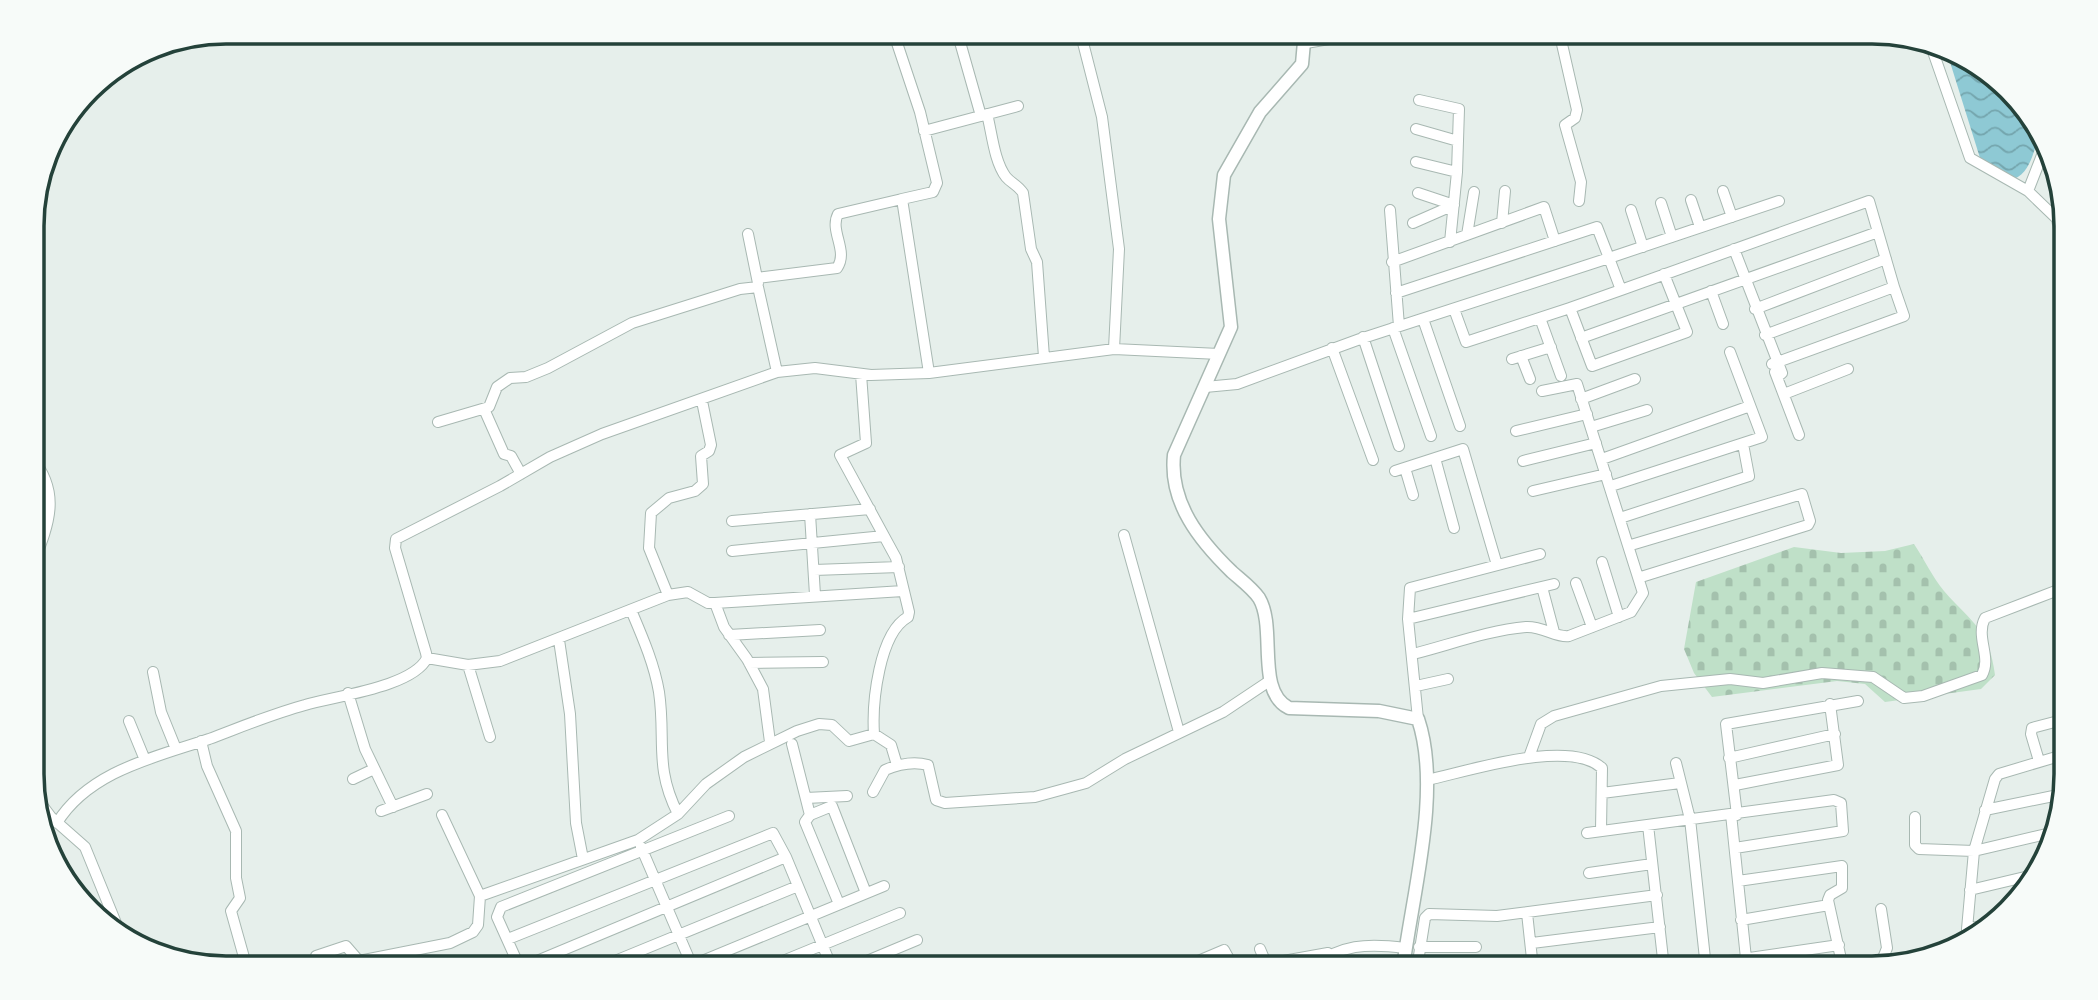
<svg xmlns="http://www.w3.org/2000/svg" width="2098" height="1000" viewBox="0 0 2098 1000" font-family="'DM Sans',sans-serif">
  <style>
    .cemetery { fill: url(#cemetery-stones) }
    .water { fill: url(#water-waves) }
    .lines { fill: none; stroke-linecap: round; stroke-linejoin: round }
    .minor-casing { stroke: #a8b8b2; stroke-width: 12 }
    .tertiary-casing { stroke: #a8b8b2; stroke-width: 15 }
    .minor { stroke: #fff; stroke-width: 10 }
    .tertiary { stroke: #fff; stroke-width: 12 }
    .rim { fill: none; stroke: #24423a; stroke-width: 3.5 }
  </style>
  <defs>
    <pattern id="cemetery-stones" width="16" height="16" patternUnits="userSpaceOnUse" patternTransform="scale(1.75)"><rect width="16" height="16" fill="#bfe0c8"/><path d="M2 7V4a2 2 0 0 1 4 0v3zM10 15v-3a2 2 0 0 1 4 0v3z" fill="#a4c1ad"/></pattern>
    <pattern id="water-waves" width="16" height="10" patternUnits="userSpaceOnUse" patternTransform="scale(1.75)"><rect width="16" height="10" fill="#8ec9d4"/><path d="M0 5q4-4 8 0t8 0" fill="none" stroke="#74a5ad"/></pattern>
  </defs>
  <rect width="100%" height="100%" fill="#e6efeb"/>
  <path class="cemetery" d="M1914 544C1924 559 1933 578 1944 591 1973 624 1989 629 1995 675L1981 689 1885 702 1865 684 1837 681 1712 697 1694 673 1684 649 1696 582 1794 547 1841 553 1885 551Z"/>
  <path class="water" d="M1945 46 2026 108 2039 137C2033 152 2030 173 2014 179L1980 158Z"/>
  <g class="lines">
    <defs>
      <path id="minor" d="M893 31 920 112 937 183 933 192 902 199 929 373
        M971 31 958 35 981 116
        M1080 31 1102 117 1119 249 1114 349
        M1559 31 1577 110 1575 118 1565 125 1581 182 1579 201
        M1306 43 1374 31
        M1930 43 1970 158 2028 191 2056 218 2065 220
        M1419 100 1459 109 1457 172 1450 242
        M987 114C992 133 994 161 1006 177 1011 183 1018 185 1023 193L1031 249 1037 262 1044 357
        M1416 129 1458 141
        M924 131 1018 106
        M1416 162 1457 172
        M1723 191 1732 217
        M2028 191 2044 150
        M1691 200 1700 227
        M1661 203 1672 237
        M1390 210 1399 326
        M1631 210 1643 247
        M2057 219 2065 263
        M1413 223 1454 205 1418 193
        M1502 223 1505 191
        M748 234 758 283
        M1467 235 1474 192
        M1734 249 1782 373 1777 377
        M1392 262 1544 207 1555 241
        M757 278 837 268C849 251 829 231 838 214L902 199
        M1711 291 1723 324
        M1396 293 1597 227 1609 258 1779 201
        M1570 308 1621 290
        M1454 309 1466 342 1570 308 1592 366 1687 332 1664 274
        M1755 309 1886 259
        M1540 318 1561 376
        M1423 319 1460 426
        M1393 328 1431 436
        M1363 337 1399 446
        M1581 338 1878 232
        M1332 348 1373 460
        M1521 356 1530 379
        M1512 359 1551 347
        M1772 364 1904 316 1894 287
        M1775 372 1799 435
        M861 374 866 443 840 455 896 558 909 612 908 617C879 633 872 703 874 734
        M1205 387 1237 384 1360 339 1609 258 1621 290 1869 201 1894 287 1765 335
        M1784 394 1848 369
        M1581 399 1635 379
        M484 409 504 454 511 456 521 474
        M438 422 489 407 497 387 510 378 526 377 548 368 632 323 740 289 758 287 777 372
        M1591 427 1647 410
        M1516 431 1587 414
        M32 458C62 494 48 526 33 564
        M1435 458 1454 528
        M1602 459 1750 406
        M1523 461 1596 443
        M1405 468 1413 495
        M1395 471 1463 449 1497 565
        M1611 486 1762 437 1730 352
        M1533 491 1606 474
        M810 514 815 595
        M1620 518 1749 476 1743 444
        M732 521 870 509
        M1124 535 1179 732
        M1631 545 1802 494 1810 521 1808 525 1641 577
        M732 551 884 536
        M1602 562 1619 617
        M814 570 899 567
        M1576 583 1592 627
        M1542 587 1554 632
        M668 595 649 548 651 513 669 498 695 491 703 484 701 456 709 451 711 445 702 401
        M715 603 903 591
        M631 610C642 636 654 663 659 692 666 740 654 767 678 814
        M1408 619 1554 584
        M729 635 820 630
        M559 640 570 714 576 823 583 859
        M1413 654C1449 645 1489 630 1526 627 1543 626 1556 638 1569 636L1631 612 1643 593 1577 384 1542 391
        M427 658 468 665 500 661 668 595 688 592 708 603H715L724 627 747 659 763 689 770 742
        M749 663 823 662
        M468 665 490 737
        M153 672 161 712 176 749
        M1416 686 1448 679
        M348 693 365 749 393 807
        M1418 719 1408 619 1410 588 1540 554
        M129 721 145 760
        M201 741 207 766 236 831V878L240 898 231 911 247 968
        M792 744 810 815
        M1529 757 1541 724 1554 716 1661 686 1730 679 1763 683 1822 673 1873 677 1904 698 1923 696 1982 675C1992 657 1975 637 1985 618L2066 587
        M1729 758 1835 734
        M2039 761 2031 734 2032 728 2066 719
        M1676 763 1690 819 1706 968
        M353 779 374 769
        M1427 780C1469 771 1569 738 1602 768L1601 830
        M1735 785 1838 765 1830 704
        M873 792 885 770C899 764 913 761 928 765L936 800 945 803 1035 797 1086 783 1125 759 1223 712 1271 680
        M33 793 51 817 85 847 118 928
        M1602 793 1680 783
        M806 798 847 796
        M1985 810 2063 794
        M381 811 427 794
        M1731 814 1747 968
        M442 815 480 896
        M1737 815 1726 724 1858 701
        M1915 817V845L1919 849 1974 851 2055 832
        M57 823C89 771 156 757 209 739 241 727 272 714 305 705 335 696 413 687 427 658L426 653 395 548 396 539 500 486 550 457 602 434 777 372 815 368 871 375 929 373 1114 349 1219 354
        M1648 825 1664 968
        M1587 833 1834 800 1841 803 1843 831 1735 848
        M641 847 693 968
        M1589 873 1652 864
        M1738 881 1842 866V888L1830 895 1828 900 1843 968
        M1970 890 2029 876
        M839 904 805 822 810 815 832 806 866 893
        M1527 913 1533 968
        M1741 920 1829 905
        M1967 929 1990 924
        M508 939 773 833 786 857 832 968
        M1969 939 1967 929 1974 851 1995 779 1999 774 2066 754
        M1532 943 1660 927
        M1419 947H1476
        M1260 949 1268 968
        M1266 964 1328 953
        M314 968 316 956 346 946 359 961 450 943 473 932 478 925 480 896 638 840 678 814 706 784 744 757 797 731 819 724 832 725 849 741 874 734 891 745 897 765
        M520 968 497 917 501 907 729 816
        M520 968 786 857
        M598 968 798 886
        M685 968 884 886
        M766 968 900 913
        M850 968 917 940
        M1199 968 1198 961 1224 950 1234 968
        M1310 968C1340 944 1368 943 1405 948
        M1417 968 1425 918 1429 914 1497 916 1657 895
        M1680 968 1839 945
        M1879 968 1887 948 1881 909"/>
      <path id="tertiary" d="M1305 31 1302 64 1260 112 1224 175 1219 219 1231 327 1174 455C1169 503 1200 541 1232 572 1241 580 1252 588 1259 598 1277 628 1255 691 1289 708L1379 711 1418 719C1442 790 1412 895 1403 968"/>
    </defs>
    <use href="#minor" class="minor-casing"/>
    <use href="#tertiary" class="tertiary-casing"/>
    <use href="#minor" class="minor"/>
    <use href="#tertiary" class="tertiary"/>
  </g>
  <path d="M0 0H2098V1000H0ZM226 44H1872A182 182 0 0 1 2054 226V774A182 182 0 0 1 1872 956H226A182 182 0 0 1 44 774V226A182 182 0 0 1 226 44Z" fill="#f7fbf9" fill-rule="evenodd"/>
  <path class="rim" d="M226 44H1872A182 182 0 0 1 2054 226V774A182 182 0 0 1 1872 956H226A182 182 0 0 1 44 774V226A182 182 0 0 1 226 44Z"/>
</svg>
